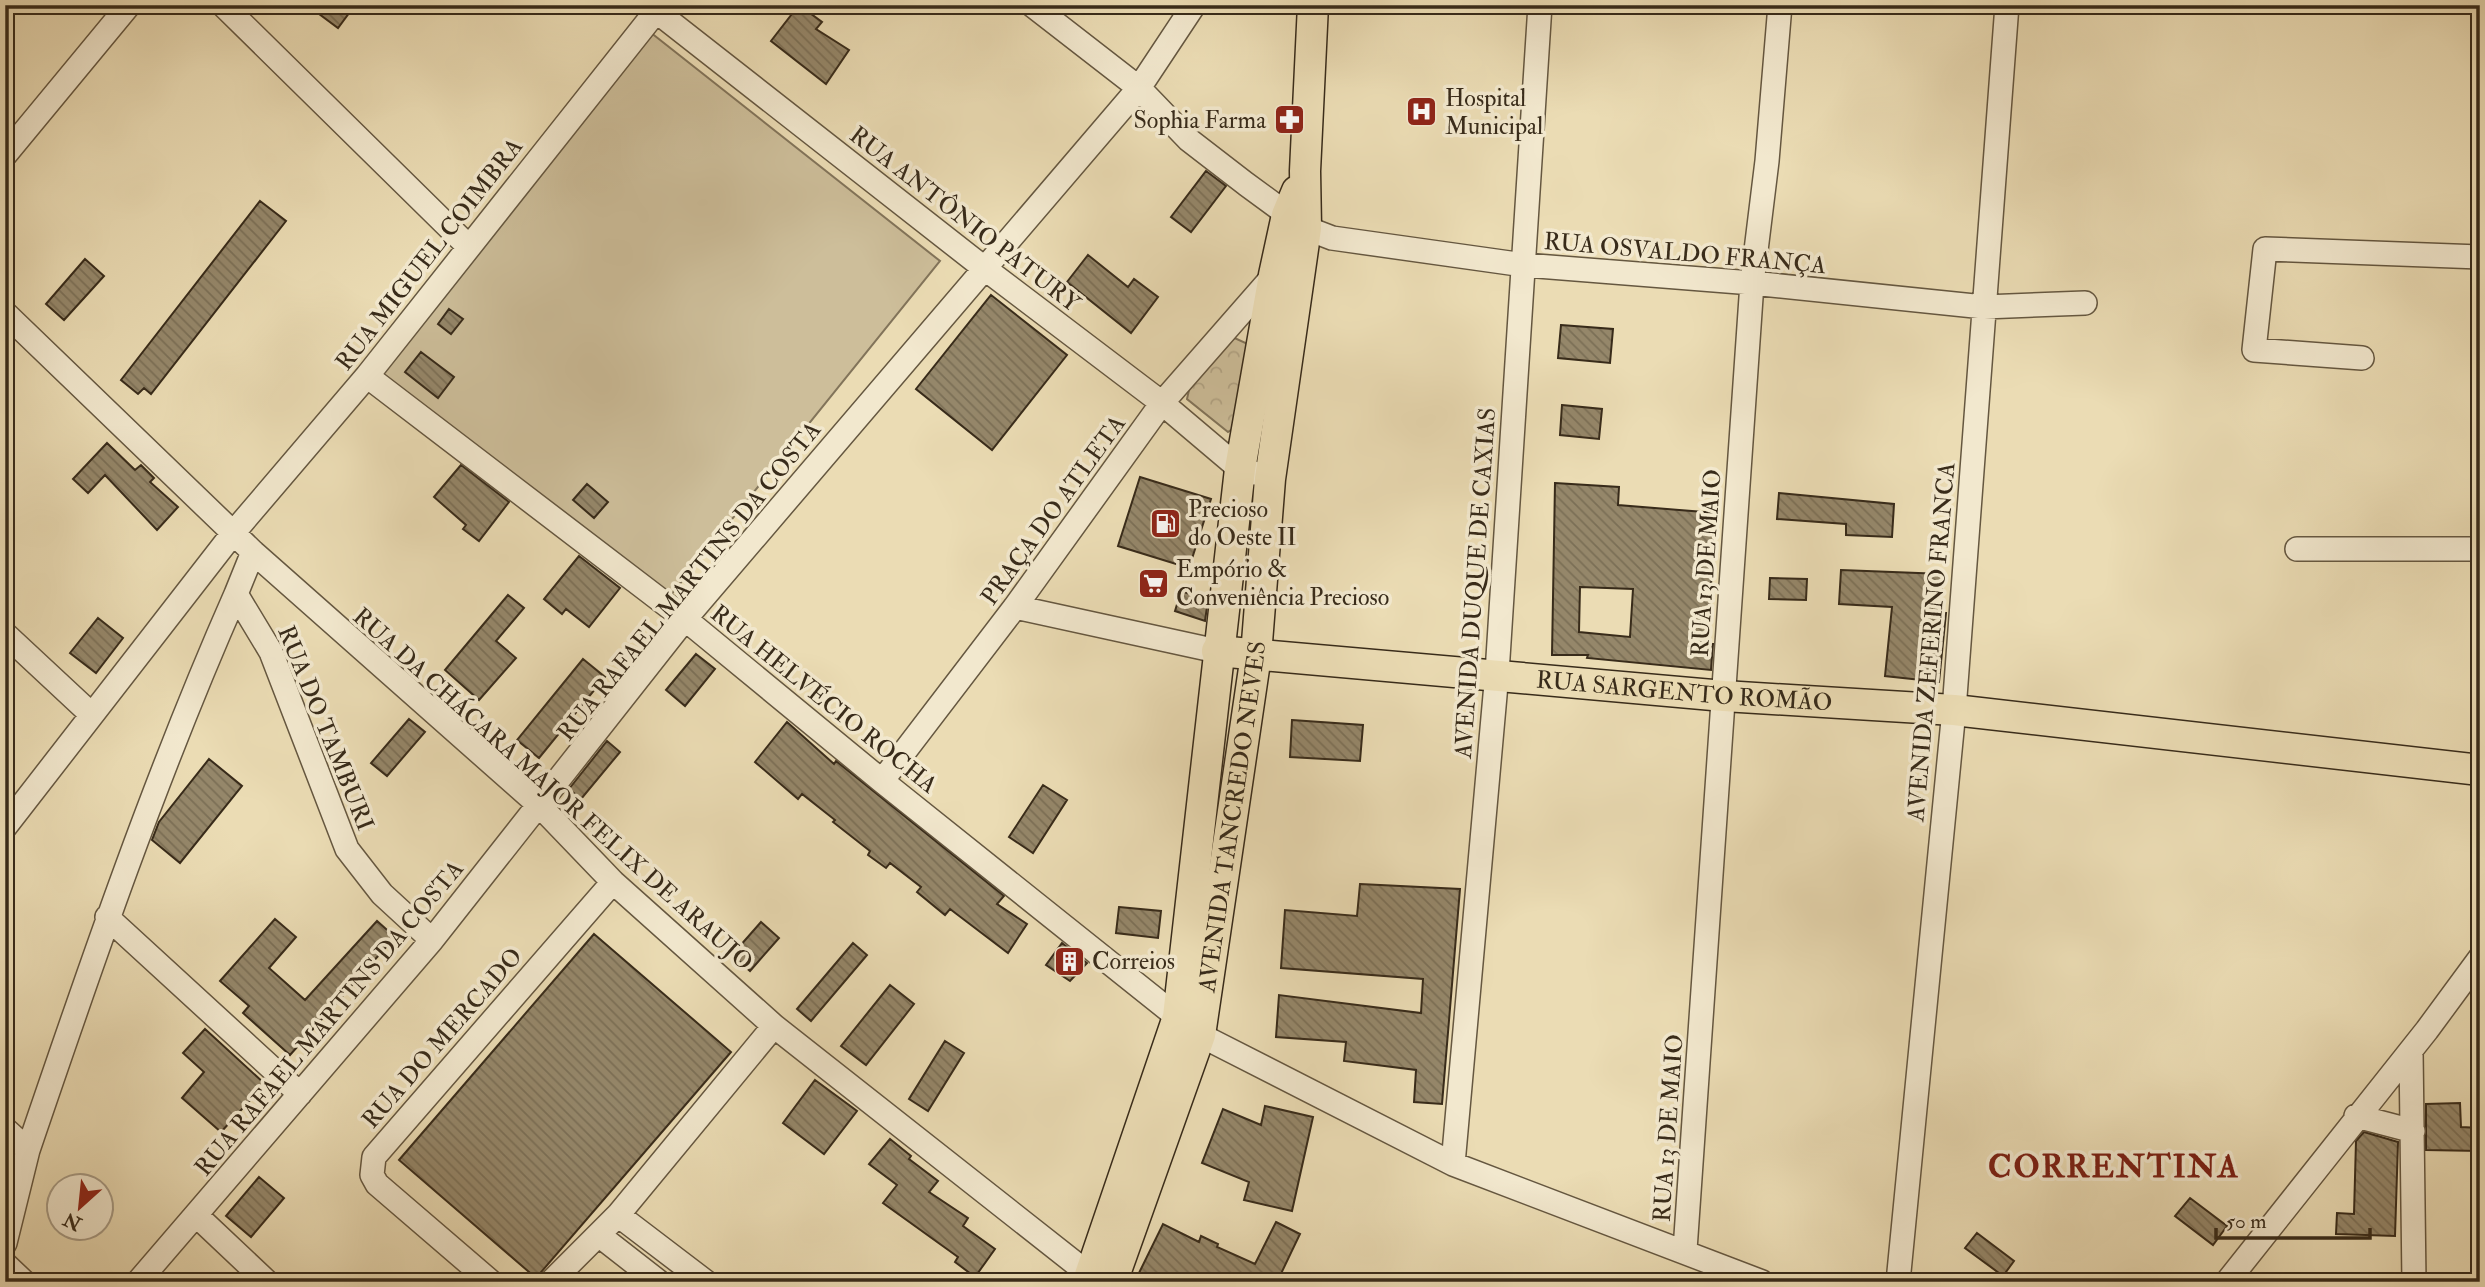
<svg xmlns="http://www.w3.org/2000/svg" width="2485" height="1287" viewBox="0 0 2485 1287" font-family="'IM FELL Double Pica',serif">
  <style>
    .grass { fill: #cdbe9a; stroke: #82745a; stroke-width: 2 }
    .park { fill: url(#park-crowns); stroke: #82745a; stroke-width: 2 }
    .building { fill: url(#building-back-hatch); stroke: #382b1a; stroke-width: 2; fill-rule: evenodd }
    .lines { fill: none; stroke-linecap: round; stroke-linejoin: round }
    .minor-casing { stroke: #655740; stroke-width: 26 }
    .major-casing { stroke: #382b1a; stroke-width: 33 }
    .minor { stroke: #f2e8ce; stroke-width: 23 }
    .major { stroke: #ebdcb4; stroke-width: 30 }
    .labels { text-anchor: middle; stroke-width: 7; stroke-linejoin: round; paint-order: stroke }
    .poi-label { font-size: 24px; fill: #382b1a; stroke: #f2e8ce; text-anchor: start }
    .street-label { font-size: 24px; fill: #382b1a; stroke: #f2e8ce }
    .district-label { font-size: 32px; font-weight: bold; letter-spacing: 2px; fill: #7a1f14; stroke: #f2e8ce }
  </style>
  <defs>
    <pattern id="park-crowns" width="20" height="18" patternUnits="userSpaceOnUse" patternTransform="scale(1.75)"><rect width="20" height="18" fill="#cdbe9a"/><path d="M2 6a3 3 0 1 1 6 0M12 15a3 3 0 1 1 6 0" fill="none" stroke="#b1a384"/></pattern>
    <pattern id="building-back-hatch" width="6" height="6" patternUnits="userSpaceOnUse" patternTransform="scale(1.75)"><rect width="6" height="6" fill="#95876a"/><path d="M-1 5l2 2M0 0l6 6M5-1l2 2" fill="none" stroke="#7b6f56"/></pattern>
  </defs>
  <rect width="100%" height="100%" fill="#ebdcb4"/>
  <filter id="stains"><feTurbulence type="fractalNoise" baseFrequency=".00286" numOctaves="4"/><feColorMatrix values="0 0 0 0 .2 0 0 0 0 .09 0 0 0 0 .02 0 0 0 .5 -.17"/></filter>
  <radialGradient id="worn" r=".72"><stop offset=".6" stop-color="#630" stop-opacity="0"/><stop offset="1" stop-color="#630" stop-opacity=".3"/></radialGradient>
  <path class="grass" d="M650 32 940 261 666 601 374 375Z"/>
  <path class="park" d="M1228 335 1250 345 1235 427 1228 432 1187 399 1189 390Z"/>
  <path class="building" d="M307 5H355L338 28Z
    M799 5 822 22 816 29 849 50 826 84 771 41Z
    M1206 171 1226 186 1191 232 1171 217Z
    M260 201 286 221 151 394 144 388 138 394 121 380Z
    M1088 255 1128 287 1134 279 1158 297 1131 333 1067 282Z
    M85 259 104 276 64 320 46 304Z
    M991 295 1067 355 992 450 916 389Z
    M449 309 463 319 451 334 438 324Z
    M1561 325 1613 329 1610 363 1558 358Z
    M421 352 454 377 438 398 405 372Z
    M1562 405 1602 409 1599 439 1560 435Z
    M107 443 135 470 141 465 154 478 150 482 178 507 157 530 105 475 88 493 73 479Z
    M461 465 509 502 479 541 463 529 466 525 434 497Z
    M1140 477 1211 499 1189 568 1118 546Z
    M1555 483 1619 487 1618 505 1716 513 1707 644H1713L1711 670 1587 658 1588 655H1552ZM1580 587 1633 589 1630 637 1579 632Z
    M587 484 608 502 594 518 573 500Z
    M1779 493 1894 504 1892 537 1846 535V524L1777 519Z
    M579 556 620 588 589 627 566 609 562 614 544 599Z
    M1841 570 1943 574 1940 613H1946L1939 682 1885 676 1892 607 1839 604Z
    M1770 578 1807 579 1806 600 1769 599Z
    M1181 591 1208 600 1205 621 1175 611Z
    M508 595 524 608 496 641 516 658 479 700 445 670Z
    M98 618 123 638 96 673 70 653Z
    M696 654 715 669 685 706 666 690Z
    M583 659 605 677 539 758 517 740Z
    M409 719 425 732 387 776 371 763Z
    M1292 720 1363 725 1360 761 1290 757Z
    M787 722 834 764 836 761 1004 896 997 904 1027 924 1008 953 950 909 945 915 917 892 921 887 890 863 886 868 868 855 870 851 833 822 835 820 802 794 798 799 755 762Z
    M607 741 620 752 581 799 569 789Z
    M209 759 242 786 180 863 152 840 159 822Z
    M1043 785 1067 800 1033 853 1009 837Z
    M1360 884 1460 889 1442 1104 1414 1102 1416 1070 1344 1061 1346 1042 1276 1037 1279 995 1421 1013 1423 979 1281 968 1285 910 1357 916Z
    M1119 907 1161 911 1158 938 1116 933Z
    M275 919 296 937 269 968 305 1000 377 921 395 937 290 1055 243 1013 249 1006 220 981Z
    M761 922 779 938 750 971 732 955Z
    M594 934 731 1052 536 1278 399 1160Z
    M853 943 867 955 811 1021 797 1009Z
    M1062 943 1087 963 1070 981 1046 965Z
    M890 985 914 1004 866 1065 841 1046Z
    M205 1029 265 1084 221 1132 182 1098 204 1072 183 1053Z
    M945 1041 964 1053 928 1111 909 1099Z
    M815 1080 857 1111 824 1154 783 1123Z
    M2460 1103 2461 1127 2480 1128V1151L2426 1150V1104Z
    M1265 1106 1313 1117 1292 1211 1244 1200 1249 1182 1202 1163 1223 1109 1261 1125Z
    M2364 1132 2398 1142 2395 1236 2336 1234 2337 1213 2354 1214 2356 1141Z
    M890 1139 911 1156 909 1159 938 1181 929 1192 968 1218 963 1226 995 1249 975 1277 955 1262 958 1257 883 1203 897 1185 869 1164Z
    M259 1177 284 1198 251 1237 226 1216Z
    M2190 1198 2227 1226 2213 1245 2175 1216Z
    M1276 1222 1300 1234 1277 1282H1151L1138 1275 1163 1224 1199 1242 1201 1236 1218 1244 1217 1247 1255 1264Z
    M1977 1233 2014 1261 2003 1276 1965 1248Z"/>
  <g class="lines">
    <defs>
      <path id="minor" d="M223 5 468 246
        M1032 5 1139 88 1189 140 1246 184 1306 228 1332 238 1524 265 1752 283 1984 307 2085 303
        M656 11 984 268 1162 403 1240 469 1254 473
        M5 155 129 5
        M5 313 253 552 540 806 613 882 774 1026 1090 1275
        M2362 358 2254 350 2265 249 2480 257
        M367 376 685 619 882 781 1200 1035 1453 1164 1762 1282
        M2297 549H2480
        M253 552 236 594 271 652 347 849 382 894 432 940
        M1015 607 1217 651
        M5 634 92 715
        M882 781 1015 607 1162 403 1274 275
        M5 827 234 532 367 376 661 5
        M107 917 300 1094
        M2411 1051 2414 1282
        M2356 1116 2413 1131
        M5 1129 28 1150 5 1243
        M28 1150C92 962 156 775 236 594
        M1453 1164 1497 673 1540 5
        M196 1215 267 1282
        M618 1215 706 1282
        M600 1236 659 1282
        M1685 1250 1752 283 1767 161 1780 5
        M5 1264 24 1282
        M138 1282 432 940 685 619 1139 88 1194 5
        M491 1282 377 1184 372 1175 374 1157 613 882
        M551 1282 618 1215 774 1026
        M1898 1282 1954 710 2007 5
        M2227 1282 2427 1030 2480 958"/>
      <g id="major">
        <path id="s1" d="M1217 651 1724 696 1954 710 2480 770"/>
        <path d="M1101 1282 1090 1275 1178 1017 1240 469 1274 275 1287 215 1297 191"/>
        <path id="s2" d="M1112 1282 1200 1035 1256 655 1270 479 1306 228 1305 171 1313 5"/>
      </g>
    </defs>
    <use href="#minor" class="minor-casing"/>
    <use href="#major" class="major-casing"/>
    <use href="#minor" class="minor"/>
    <use href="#major" class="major"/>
  </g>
  <defs>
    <symbol id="hospital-square" viewBox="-11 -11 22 22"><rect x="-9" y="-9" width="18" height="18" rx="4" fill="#8f2418" stroke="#f2e8ce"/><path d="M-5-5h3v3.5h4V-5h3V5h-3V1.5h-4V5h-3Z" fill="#fff"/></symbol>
    <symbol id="pharmacy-square" viewBox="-11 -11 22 22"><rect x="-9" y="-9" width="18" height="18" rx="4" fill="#8f2418" stroke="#f2e8ce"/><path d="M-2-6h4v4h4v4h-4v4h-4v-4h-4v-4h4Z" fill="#fff"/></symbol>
    <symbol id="fuel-square" viewBox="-11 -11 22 22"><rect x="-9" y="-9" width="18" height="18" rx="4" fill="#8f2418" stroke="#f2e8ce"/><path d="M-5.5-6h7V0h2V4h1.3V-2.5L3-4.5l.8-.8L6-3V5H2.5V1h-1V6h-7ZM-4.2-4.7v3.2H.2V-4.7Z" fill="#fff"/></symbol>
    <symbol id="supermarket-square" viewBox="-11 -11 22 22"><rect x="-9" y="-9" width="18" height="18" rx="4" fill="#8f2418" stroke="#f2e8ce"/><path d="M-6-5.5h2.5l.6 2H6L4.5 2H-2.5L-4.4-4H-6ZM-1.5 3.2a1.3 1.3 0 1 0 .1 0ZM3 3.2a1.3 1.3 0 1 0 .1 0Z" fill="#fff"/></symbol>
    <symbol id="building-square" viewBox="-11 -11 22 22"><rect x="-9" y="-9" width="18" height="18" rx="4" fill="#8f2418" stroke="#f2e8ce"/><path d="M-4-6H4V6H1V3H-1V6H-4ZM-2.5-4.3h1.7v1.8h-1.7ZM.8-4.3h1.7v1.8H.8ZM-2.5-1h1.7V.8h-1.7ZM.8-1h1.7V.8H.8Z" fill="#fff"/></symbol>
  </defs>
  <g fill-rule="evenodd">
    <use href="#hospital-square" x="1404" y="94" width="35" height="35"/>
    <use href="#pharmacy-square" x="1272" y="102" width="35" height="35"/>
    <use href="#fuel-square" x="1148" y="506" width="35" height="35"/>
    <use href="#supermarket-square" x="1136" y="566" width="35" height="35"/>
    <use href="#building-square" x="1052" y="944" width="35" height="35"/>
  </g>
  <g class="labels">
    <g class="poi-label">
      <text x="1445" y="106">Hospital<tspan x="1445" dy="28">Municipal</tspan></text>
      <text x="1266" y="128" text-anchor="end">Sophia Farma</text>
      <text x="1188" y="517">Precioso<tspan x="1188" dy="28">do Oeste II</tspan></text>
      <text x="1176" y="577">Empório &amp;<tspan x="1176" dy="28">Conveniência Precioso</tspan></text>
      <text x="1092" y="969">Correios</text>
    </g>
    <g class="street-label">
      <text transform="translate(965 219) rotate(38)" y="8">RUA ANTÔNIO PATURY</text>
      <text transform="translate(1685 253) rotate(5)" y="8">RUA OSVALDO FRANÇA</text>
      <text transform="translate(429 254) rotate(-52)" y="8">RUA MIGUEL COIMBRA</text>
      <text transform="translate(1053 510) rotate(-54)" y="8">PRAÇA DO ATLETA</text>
      <text transform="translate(1706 563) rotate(-86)" y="8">RUA 13 DE MAIO</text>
      <text transform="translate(689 581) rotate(-51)" y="8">RUA RAFAEL MARTINS DA COSTA</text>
      <text transform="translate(1475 583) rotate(-86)" y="8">AVENIDA DUQUE DE CAXIAS</text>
      <text transform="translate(1931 642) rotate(-85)" y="8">AVENIDA ZEFERINO FRANCA</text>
      <text dy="8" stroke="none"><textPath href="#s1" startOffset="469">RUA SARGENTO ROMÃO</textPath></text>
      <text transform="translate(824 699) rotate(39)" y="8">RUA HELVÉCIO ROCHA</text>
      <text transform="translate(326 728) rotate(68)" y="8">RUA DO TAMBURI</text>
      <text transform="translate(553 789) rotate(42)" y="8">RUA DA CHÁCARA MAJOR FELIX DE ARAUJO</text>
      <text dy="8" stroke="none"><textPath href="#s2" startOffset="483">AVENIDA TANCREDO NEVES</textPath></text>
      <text transform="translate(329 1018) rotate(-50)" y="8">RUA RAFAEL MARTINS DA COSTA</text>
      <text transform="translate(442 1038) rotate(-49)" y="8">RUA DO MERCADO</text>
      <text transform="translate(1668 1128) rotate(-86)" y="8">RUA 13 DE MAIO</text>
    </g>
    <g class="district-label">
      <text x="2114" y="1177">CORRENTINA</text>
    </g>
  </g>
  <rect width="2485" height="1287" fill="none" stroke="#ebdcb4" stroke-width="28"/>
  <rect x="7" y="7" width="2471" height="1273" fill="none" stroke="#382b1a" stroke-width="3.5"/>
  <rect x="14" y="14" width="2457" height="1259" fill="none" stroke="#382b1a" stroke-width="2"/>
  <g transform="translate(80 1207) rotate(207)"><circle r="33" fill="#f2e8ce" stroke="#a89c86" stroke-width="2"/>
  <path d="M0-5L12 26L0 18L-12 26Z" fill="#8f2418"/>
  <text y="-10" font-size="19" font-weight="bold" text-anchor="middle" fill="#382b1a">N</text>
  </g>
  <path d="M2216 1228v10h154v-10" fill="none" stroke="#382b1a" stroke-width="3.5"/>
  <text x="2226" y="1228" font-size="21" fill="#382b1a" stroke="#f2e8ce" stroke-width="5" paint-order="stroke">50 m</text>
  <rect width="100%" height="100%" filter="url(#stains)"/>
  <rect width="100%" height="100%" fill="url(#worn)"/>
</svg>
